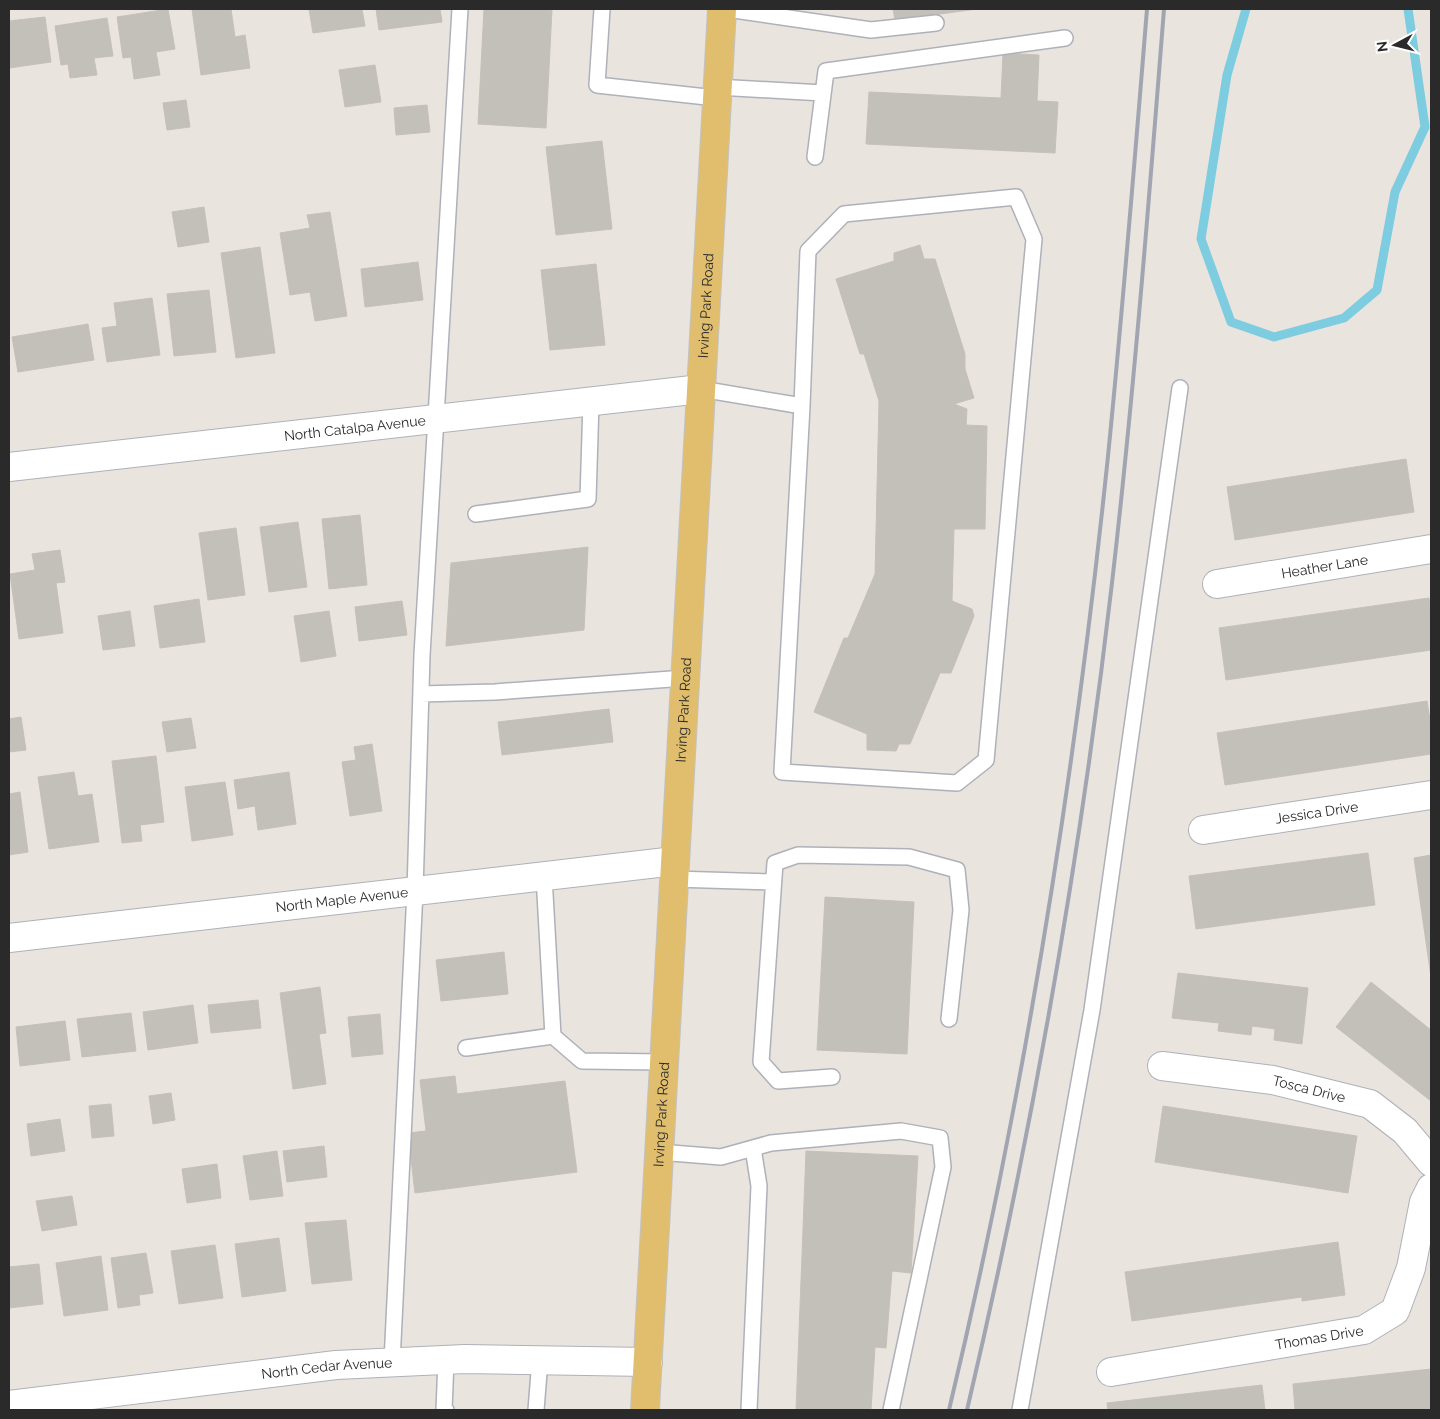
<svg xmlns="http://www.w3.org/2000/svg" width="1440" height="1419" viewBox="0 0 1440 1419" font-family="Raleway,sans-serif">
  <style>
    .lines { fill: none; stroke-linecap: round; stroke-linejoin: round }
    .stream { stroke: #7dcce0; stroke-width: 9 }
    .building { fill: #c3bfb9; stroke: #c6c0b8 }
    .lane-casing { stroke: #aeb1b9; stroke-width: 18 }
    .street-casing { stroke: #aeb1b9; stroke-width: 30 }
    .primary-casing { stroke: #c3c3c3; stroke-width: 30 }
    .lane { stroke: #fff; stroke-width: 15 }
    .street { stroke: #fff; stroke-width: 28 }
    .primary { stroke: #e0be6d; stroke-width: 28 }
    .rail { stroke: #a1a5b2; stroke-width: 4 }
    .labels { text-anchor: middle; stroke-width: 4.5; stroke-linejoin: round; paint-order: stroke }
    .street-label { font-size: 14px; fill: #2a2a2a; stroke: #fff }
  </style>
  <rect width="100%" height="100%" fill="#eae4de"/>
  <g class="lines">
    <path class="stream" d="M1246 9 1227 75 1201 239 1231 322 1274 337 1344 318 1377 290 1395 192 1425 127 1408 9"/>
  </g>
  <path class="building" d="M168 9 175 49 156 52 160 75 134 79 131 57 123 58 117 17Z
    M192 9H231L235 37 245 35 250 68 201 75Z
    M309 9H362L365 26 313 33Z
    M376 9H440L442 22 379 30Z
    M484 9H552L546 128 478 124Z
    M893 9H977L895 20Z
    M45 17 51 62 9 68V21Z
    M107 18 113 56 94 58 97 75 70 78 68 64 61 65 55 26Z
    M1003 53 1039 55 1037 101 1058 102 1055 153 866 144 869 92 1001 98Z
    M375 65 381 102 345 107 339 70Z
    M186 100 190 127 167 130 163 103Z
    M427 105 430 132 396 135 394 108Z
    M602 141 612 229 556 235 546 147Z
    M204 207 209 242 178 247 172 212Z
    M330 212 347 316 315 321 310 292 290 295 280 233 310 228 307 215Z
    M920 245 924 259H935L965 354V369L974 398 954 404 967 409 966 425 987 426 985 529H954L952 601 972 609 974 616 951 673H940L910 744H899L896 751 867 750V734L814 712 844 638H848L875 574 879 401 864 354H860L836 279 894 261V253Z
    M260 247 275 353 236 358 221 253Z
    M418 262 423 300 365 307 361 269Z
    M596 264 605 345 550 350 541 270Z
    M209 290 216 352 174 356 167 294Z
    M152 298 160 355 107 362 102 328 117 326 114 303Z
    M88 324 94 360 18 372 12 337Z
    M1406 459 1414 512 1235 540 1227 487Z
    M360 515 367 585 329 589 322 519Z
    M298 522 307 587 269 592 260 527Z
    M236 528 245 595 208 600 199 533Z
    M588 547 584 630 446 646 451 563Z
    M60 550 65 582 56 583 63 633 19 639 10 574 35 570 32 554Z
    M1429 598 1431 615V650L1226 680 1219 628Z
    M199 599 205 642 160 648 154 606Z
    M402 601 407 635 359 641 355 607Z
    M130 611 135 646 103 650 98 616Z
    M329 611 336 656 301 662 294 616Z
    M1427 701 1431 726V754L1225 785 1217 733Z
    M609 709 613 742 502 755 498 722Z
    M21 717 26 750 9 752V719Z
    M191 718 196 748 167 752 162 722Z
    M372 744 382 811 350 816 342 762 356 760 354 747Z
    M156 756 164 822 140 825 142 841 122 843 112 761Z
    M74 772 78 796 92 794 99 842 49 849 38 777Z
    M289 772 296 824 258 830 255 806 238 809 234 780Z
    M225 782 233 835 192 841 185 787Z
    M20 792 28 852 9 855V794Z
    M1368 853 1375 905 1196 929 1189 876Z
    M1431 855V977L1414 858Z
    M825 897 914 902 907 1054 817 1050Z
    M504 952 508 994 441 1001 436 960Z
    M1178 973 1308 988 1302 1044 1274 1040 1275 1029 1252 1026 1251 1035 1218 1031 1219 1023 1172 1018Z
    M1371 982 1431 1030V1101L1336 1027Z
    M320 987 326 1033 319 1034 326 1084 293 1089 280 993Z
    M258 1000 261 1028 211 1033 208 1005Z
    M193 1005 198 1043 148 1050 143 1012Z
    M131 1013 136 1051 82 1057 77 1019Z
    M380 1014 383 1054 352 1057 348 1017Z
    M65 1021 70 1060 20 1066 16 1027Z
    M455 1076 457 1094 565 1081 577 1172 415 1193 408 1133 426 1131 420 1080Z
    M171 1093 175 1120 153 1124 149 1096Z
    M111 1104 114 1136 92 1138 89 1106Z
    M1163 1106 1357 1136 1348 1193 1155 1162Z
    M60 1119 65 1151 31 1156 27 1124Z
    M324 1146 327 1177 287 1182 283 1151Z
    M277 1151 283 1196 250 1200 243 1156Z
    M806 1151 918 1156 911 1273 892 1271 886 1348 875 1347 871 1410H796Z
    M217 1164 221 1198 187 1203 182 1169Z
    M72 1196 77 1225 42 1231 36 1201Z
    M346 1220 352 1280 312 1284 305 1223Z
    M279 1238 286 1291 242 1297 235 1244Z
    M1338 1242 1345 1295 1302 1301V1297L1132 1321 1125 1272Z
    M215 1245 223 1298 179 1304 171 1251Z
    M146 1253 153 1293 139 1295 140 1305 118 1308 111 1258Z
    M101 1256 108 1310 64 1316 56 1263Z
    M39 1264 43 1304 9 1308V1267Z
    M1431 1369V1410H1295L1293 1384Z
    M1262 1385 1265 1410H1108L1107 1403Z"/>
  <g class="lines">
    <defs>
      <path id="lane" d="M602 9 597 85 716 98
        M727 9 871 30 936 23
        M717 87 823 93
        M815 157 826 71 1065 38
        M701 389 802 406 808 251 844 214 1016 197 1034 239 986 760 957 783 782 772 802 406
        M476 514 588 499 591 402
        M421 694 495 692 685 678
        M544 876 553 1036 582 1061 664 1062
        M674 879 773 882
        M466 1048 553 1036
        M832 1077 778 1081 761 1062 775 863 798 855 909 857 957 870 961 910 949 1019
        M659 1152 721 1157 771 1143 901 1131 940 1138 943 1167 891 1410
        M392 1362 415 891 422 655 460 9
        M446 1410H444L446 1360
        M536 1410 540 1360
        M749 1410 759 1186 753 1148
        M1020 1410 1092 1010 1180 388"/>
      <g id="street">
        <path id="s1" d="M9 467 701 389"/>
        <path id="s2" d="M1217 584 1431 549"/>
        <path id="s3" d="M1203 830 1431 795"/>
        <path id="s4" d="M9 938 675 861"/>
        <path id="s5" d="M1162 1066 1273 1080 1370 1104 1405 1131 1431 1162"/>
        <path id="s6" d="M1111 1372 1364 1330 1395 1311 1411 1268 1424 1202 1431 1188"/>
        <path id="s7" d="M9 1405 336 1365 465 1359 648 1362"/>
      </g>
      <g id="primary">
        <path id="s8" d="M645 1410 722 9"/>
      </g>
    </defs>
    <use href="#lane" class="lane-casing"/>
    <use href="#street" class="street-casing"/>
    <use href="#primary" class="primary-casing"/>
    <use href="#lane" class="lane"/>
    <use href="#street" class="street"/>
    <use href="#primary" class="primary"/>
    <path class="rail" d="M949 1410C1024 1097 1075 776 1108 456 1123 307 1135 158 1147 9
      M967 1410C1031 1138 1080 861 1112 583 1134 392 1149 200 1164 9"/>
  </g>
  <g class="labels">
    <g class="street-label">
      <text dy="5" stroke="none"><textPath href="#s8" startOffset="1106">Irving Park Road</textPath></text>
      <text dy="5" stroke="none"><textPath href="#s1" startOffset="348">North Catalpa Avenue</textPath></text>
      <text dy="5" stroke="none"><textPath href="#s2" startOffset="109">Heather Lane</textPath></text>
      <text dy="5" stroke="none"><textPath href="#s8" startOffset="701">Irving Park Road</textPath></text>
      <text dy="5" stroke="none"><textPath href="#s3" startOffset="115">Jessica Drive</textPath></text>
      <text dy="5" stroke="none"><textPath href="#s4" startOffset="335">North Maple Avenue</textPath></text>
      <text dy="5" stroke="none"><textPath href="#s5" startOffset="149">Tosca Drive</textPath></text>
      <text dy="5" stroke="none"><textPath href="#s8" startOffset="296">Irving Park Road</textPath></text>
      <text dy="5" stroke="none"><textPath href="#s6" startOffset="211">Thomas Drive</textPath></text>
      <text dy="5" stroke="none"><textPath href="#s7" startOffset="320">North Cedar Avenue</textPath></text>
    </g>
  </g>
  <rect width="1440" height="1419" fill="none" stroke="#2a2a2a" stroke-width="20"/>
  <g transform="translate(1395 45) rotate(263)" stroke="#ffffff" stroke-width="4" paint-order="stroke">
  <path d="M0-4L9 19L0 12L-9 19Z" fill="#2a2a2a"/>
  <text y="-8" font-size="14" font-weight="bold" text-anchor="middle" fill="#2a2a2a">N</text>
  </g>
</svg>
